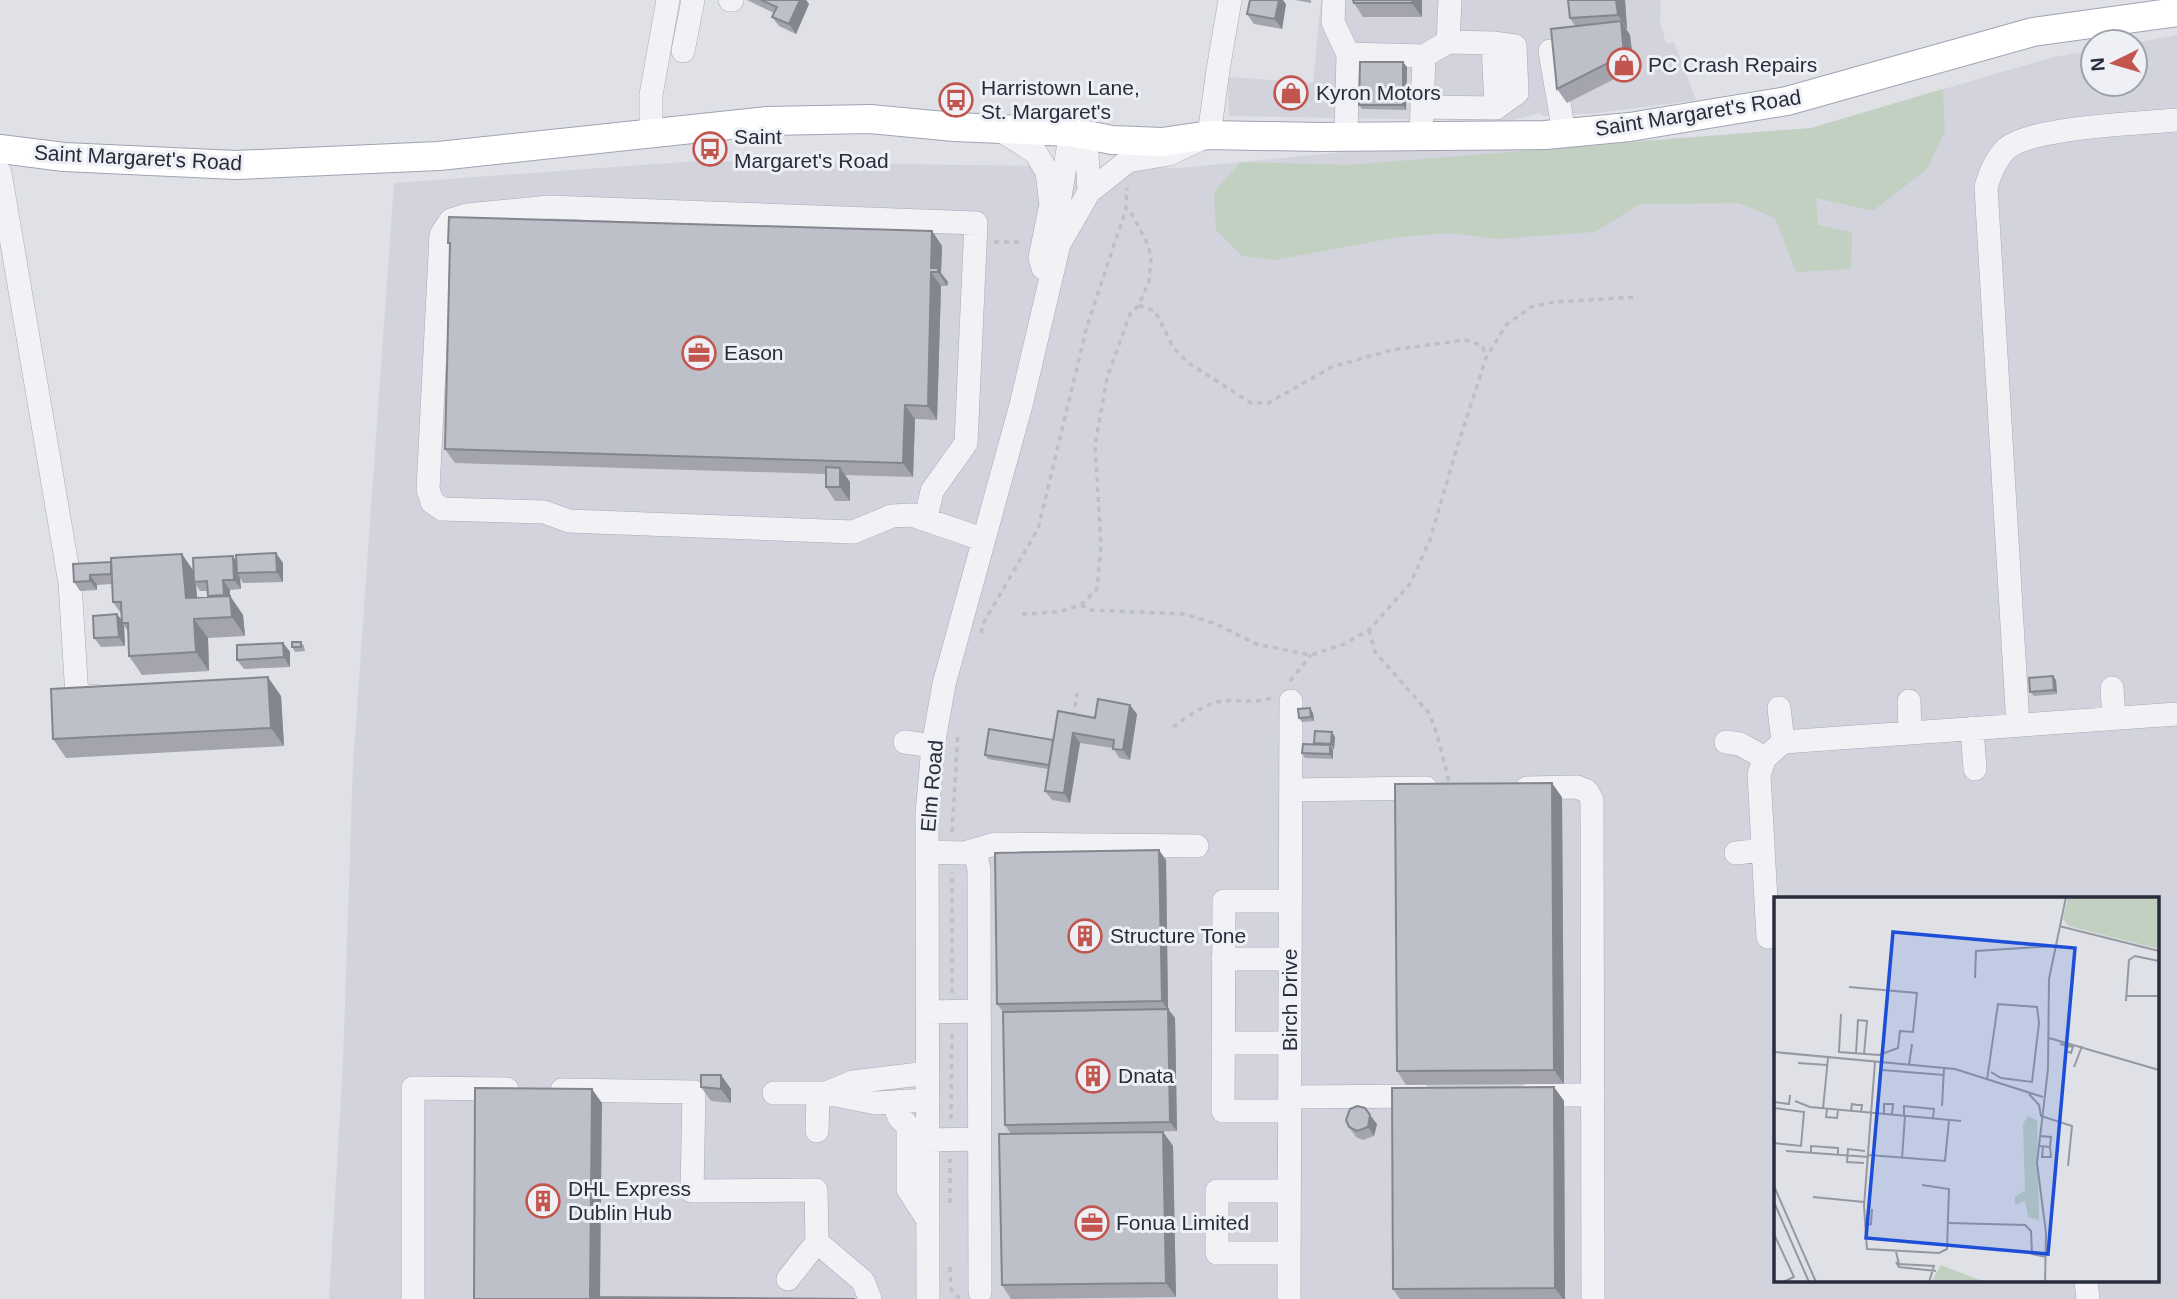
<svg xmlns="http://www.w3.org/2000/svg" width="2177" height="1299" viewBox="0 0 2177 1299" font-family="Arial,sans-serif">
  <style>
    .built { fill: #d2d3dc; fill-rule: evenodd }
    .green { fill: #c2d0c1 }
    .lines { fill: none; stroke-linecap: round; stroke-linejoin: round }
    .minor-casing { stroke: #a8abb4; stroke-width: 24 }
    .major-casing { stroke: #a0a3b2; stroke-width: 30 }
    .path { stroke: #bebfc6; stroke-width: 3.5; stroke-dasharray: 5 5; stroke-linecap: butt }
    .minor { stroke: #f2f2f6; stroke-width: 23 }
    .major { stroke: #fff; stroke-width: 28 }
    .wall { fill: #a3a4ad; fill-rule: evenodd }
    .shaded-wall { fill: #84868d }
    .building { fill: #bdbfc9; stroke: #84868d; stroke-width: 2 }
    .labels { text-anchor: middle; stroke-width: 6; stroke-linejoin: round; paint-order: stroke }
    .poi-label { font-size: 21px; fill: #292c3d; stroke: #eef0f5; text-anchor: start }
    .street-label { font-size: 21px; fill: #292c3d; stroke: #eef0f5 }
    .inset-road { fill: none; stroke: #9699a3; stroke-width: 2 }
    .view { fill: #1d4ed8; fill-opacity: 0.15; stroke: #1d4ed8; stroke-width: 3.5 }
    .inset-edge { fill: none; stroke: #292c3d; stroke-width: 3.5 }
  </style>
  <rect width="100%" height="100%" fill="#dfe1e7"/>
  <path class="built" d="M1321 0H1661L1660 21 1666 44 1674 42 1696 100 1598 113 1543 116 1540 113 1510 121 1229 116 1228 77 1313 83Z
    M2177 35V1299H329L343 1063 353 764 394 183 697 161 1181 168 1344 152 1541 148 1811 128 2050 58 2093 50V84H2135V43ZM1776 898H2158V1280H1776Z"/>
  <path class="green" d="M1943 89 1945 131 1927 169 1873 211 1816 198 1818 225 1852 232 1851 269 1796 272 1775 218 1739 203 1640 204 1595 232 1496 239 1450 233 1399 237 1274 260 1242 256 1216 230 1214 192 1241 162 1348 165 1811 128Z"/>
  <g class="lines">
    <defs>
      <path id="minor" d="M730 0H732
        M1334 0 1333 22 1348 54
        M1448 42 1450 0
        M1493 43 1515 46 1517 93 1496 108
        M683 51 693 0
        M1550 51 1564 133
        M1422 107 1496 108 1493 43 1448 42 1424 56
        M999 129 1036 153 1047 172 1051 204 1040 258 1043 268
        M651 132V95L668 0
        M1071 132 1087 153 1089 192
        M1346 137 1348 54 1424 56 1421 136
        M0 173 70 583 77 697 96 696
        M1058 208 1071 132
        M926 518 932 491 966 443 976 223 549 207 467 215 451 220 441 235 428 489 432 502 442 509 544 512 569 521 853 532 892 516 912 515 982 539
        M2112 688 2114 718
        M1909 701 1910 732
        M1779 708 1783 742
        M2018 725 1986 187C1990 173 1996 159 2006 149 2030 127 2141 123 2177 120
        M1972 728 1975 769
        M905 742 933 746
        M1726 742 1740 744 1765 758
        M1527 788 1577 787 1587 791 1592 800 1593 1299
        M1291 790 1426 788
        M975 850 979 870 980 1292
        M927 852 964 853 995 844 1197 846
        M1736 853 1763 850
        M1768 937 1759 774 1765 758 1783 742 2177 714
        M1223 959H1290
        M928 1012 979 1011
        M1223 1043H1290
        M562 1090 694 1092 692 1191 816 1190 817 1242 863 1281 870 1299
        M774 1093H826L876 1103 928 1100
        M826 1093 853 1082 928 1073
        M1529 1095H1593
        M1290 1097 1422 1096
        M894 1104 899 1117 908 1126V1189L928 1220
        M1289 1111H1223L1224 901H1290
        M817 1131 818 1093
        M928 1140 979 1139
        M1289 1253H1217V1191H1289
        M788 1279 817 1242
        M2086 1280 2088 1299
        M413 1299V1088L507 1089
        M928 1299 927 814 933 746 944 684 1021 405 1059 244 1089 192 1128 161 1169 154 1209 135 1218 70 1230 0
        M1289 1299 1291 701"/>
      <path id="major" d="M0 149 64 157 236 165 439 156 767 121 870 119 955 127 1071 132 1112 140 1162 142 1209 135 1320 137 1545 135 1630 127 1787 101 2033 32 2177 12"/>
    </defs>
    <use href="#minor" class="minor-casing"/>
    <use href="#major" class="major-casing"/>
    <path class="path" d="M994 242H1024
      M1139 305 1155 311 1173 347 1187 362 1251 403H1268L1332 367 1391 350 1466 340 1483 346 1485 356
      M1081 605 1090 610 1184 614 1216 624 1256 644 1311 655 1344 644 1369 630 1410 584 1430 540 1455 454 1486 358 1506 325 1531 307 1554 302 1636 297
      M1022 614 1058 612 1081 605 1097 589 1101 545 1095 445 1107 378 1130 314 1139 305 1149 281 1151 258 1148 245 1132 214 1126 209
      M1369 630 1375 652 1429 713 1437 734 1449 782
      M981 633 984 622 1038 529 1087 326 1126 209 1127 188
      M1290 681 1311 655
      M1074 717 1077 693
      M1173 727C1187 717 1204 704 1222 701 1239 699 1255 704 1272 698
      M952 832 958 732
      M952 993V872
      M951 1119 952 1029
      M950 1203V1159
      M950 1267 951 1289 960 1299"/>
    <use href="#minor" class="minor"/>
    <use href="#major" class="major"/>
  </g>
  <path class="wall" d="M747 0H806L809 4 796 34 779 26 772 17 774 13Z
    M1295 0H1311V3Z
    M1353 0H1422V17H1363L1354 3Z
    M1625 0 1627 29H1626L1630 35 1634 69 1567 103 1557 89 1575 26 1570 18Z
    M1286 4 1282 29 1254 24 1247 14Z
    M1407 67 1406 110 1362 109 1359 105Z
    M932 231 942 246 941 273 948 282 947 286H941L937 420 915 419 913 477 845 475 850 482V501H835L826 487V474L455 463 445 449 450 246 448 243Z
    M276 553 283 563V582L243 583 240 578 241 589 230 590V596L243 615 245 636 208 638 209 671 142 675 129 656 128 631 124 626 125 646 101 647 94 638 117 614 122 621V615L113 602 112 584 97 585V590L80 591 74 582 73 564 193 571ZM196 585 200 591H208L209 597 197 598Z
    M301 642 304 646 305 651 295 652 292 647Z
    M283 643 290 652V667L244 669 237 660Z
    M2056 680 2057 694 2034 696 2030 692Z
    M281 696 284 746 66 758 53 739Z
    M1313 713 1314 721 1302 722 1299 718Z
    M1137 714 1130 760 1119 758 1113 748 1080 743 1070 803 1052 800 1045 791 1048 769 988 759 985 755 1053 740 1095 718Z
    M1335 737 1334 749H1332L1333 750V759L1305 758 1302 753 1315 745 1314 743Z
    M1562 797 1564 1084 1406 1085 1397 1071Z
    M1166 860 1168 1009 1175 1018 1177 1131 1011 1134 1005 1125 1003 1012 997 1004Z
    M701 1087 731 1089V1103L711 1101Z
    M1554 1087 1564 1101 1565 1299H1400L1393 1289Z
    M1377 1124 1374 1136 1363 1140 1356 1137 1349 1127Z
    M1163 1132 1173 1146 1176 1297 1011 1299 1002 1285Z"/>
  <path class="shaded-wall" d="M800 0H806L809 4 796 34 789 24Z
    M1278 0H1283L1286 4 1282 29 1275 19Z
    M1412 0H1422V17L1412 3Z
    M1616 0H1625L1627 29 1618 15Z
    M1621 21 1630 35 1634 69 1624 55Z
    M1403 62 1407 67 1406 110 1403 105Z
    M932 231 942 246 941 273 948 282 947 286 938 272 931 268Z
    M931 272 941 286 937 420 928 406Z
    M905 405 915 419 913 477 903 463Z
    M840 468 850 482V501L840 487Z
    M276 553 283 563V582L277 572Z
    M182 554 195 573 194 582 196 585 199 617 186 598Z
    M233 556 239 566 237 573 240 578 241 589 234 580Z
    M90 575 97 585V590L90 581Z
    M223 580 230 590V605L224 595Z
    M230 596 243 615 245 636 232 617Z
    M117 614 124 623H122L124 626 125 646 119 637Z
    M194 619 208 638 209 671 196 652Z
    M283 643 290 652V667L284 657Z
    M2053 676 2056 680 2057 694 2054 690Z
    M268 677 281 696 284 746 271 728Z
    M1130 705 1137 714 1130 760 1123 750Z
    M1310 708 1313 713 1314 721 1311 717Z
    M1332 732 1335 737 1334 749 1331 744Z
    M1073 733 1080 743 1070 803 1064 793Z
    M1330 745 1333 750V759L1330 754Z
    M1552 783 1562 797 1564 1084 1554 1070Z
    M1159 850 1166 860 1168 1009 1175 1018 1177 1131 1170 1122 1168 1010 1162 1001Z
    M721 1075 731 1089V1103L721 1089Z
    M1554 1087 1564 1101 1565 1299H1563L1555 1288Z
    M592 1089 602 1103 600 1299 590 1297Z
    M1370 1115 1377 1124 1374 1136 1368 1127Z
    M1163 1132 1173 1146 1176 1297 1166 1283Z"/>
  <path class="building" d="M761 0H800L789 24 772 17 777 7Z
    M1250 0H1279L1275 19 1247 14Z
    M1353 0H1412V3H1354Z
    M1568 0H1616L1618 15 1570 18Z
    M1621 21 1624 55 1557 89 1551 29Z
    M1360 62H1403V105H1359Z
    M449 217 932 231 931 268H938V272H931L928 406 905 405 903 463 445 449 450 243H448Z
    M826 467 840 468V487H826Z
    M276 553 277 572 237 573 236 555Z
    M182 554 186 598 230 596 232 617 194 619 196 652 129 656 128 623H122L121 602H113L111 558Z
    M233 556 234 580H223L224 595 208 596 207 581 194 582 193 558Z
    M111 562V574L90 575V581L74 582 73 564Z
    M117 614 119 637 94 638 93 616Z
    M292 642H301V647H292Z
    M283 643 284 657 237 660V645Z
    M2053 676 2054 690 2030 692 2029 678Z
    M268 677 271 728 53 739 51 689Z
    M1098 699 1130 705 1123 750 1113 749 1114 740 1073 733 1064 793 1045 791 1058 711 1095 718Z
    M1310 708 1311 717 1299 718 1298 709Z
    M989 729 1053 740 1049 765 985 755Z
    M1315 731 1332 732 1331 744 1314 743Z
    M1303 744 1330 745V754L1302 753Z
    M1552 783 1554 1070 1397 1071 1395 784Z
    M1159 850 1162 1001 997 1004 995 853Z
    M1168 1009 1170 1122 1005 1125 1003 1012Z
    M701 1075H721V1089L701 1087Z
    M1554 1087 1555 1288 1393 1289 1392 1088Z
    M475 1088 592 1089 590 1297 855 1299H474Z
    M1357 1106 1365 1108 1370 1115 1368 1127 1357 1131 1349 1127 1346 1120 1350 1109Z
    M1163 1132 1166 1283 1002 1285 999 1134Z"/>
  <defs>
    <symbol id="shop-ring" viewBox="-11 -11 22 22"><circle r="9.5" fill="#eef0f5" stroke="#c2564e" stroke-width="1.5"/><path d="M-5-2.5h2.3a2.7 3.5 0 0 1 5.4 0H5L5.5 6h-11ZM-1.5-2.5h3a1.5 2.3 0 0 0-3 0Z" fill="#c2564e"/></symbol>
    <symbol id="bus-ring" viewBox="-11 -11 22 22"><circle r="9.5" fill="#eef0f5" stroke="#c2564e" stroke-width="1.5"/><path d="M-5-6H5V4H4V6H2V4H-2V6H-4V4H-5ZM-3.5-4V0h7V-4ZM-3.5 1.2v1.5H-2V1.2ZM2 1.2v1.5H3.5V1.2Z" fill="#c2564e"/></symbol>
    <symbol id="office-ring" viewBox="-11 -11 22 22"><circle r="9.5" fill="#eef0f5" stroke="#c2564e" stroke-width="1.5"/><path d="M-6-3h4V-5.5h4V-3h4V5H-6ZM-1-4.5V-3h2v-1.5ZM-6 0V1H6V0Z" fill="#c2564e"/></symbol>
    <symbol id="building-ring" viewBox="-11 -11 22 22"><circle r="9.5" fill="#eef0f5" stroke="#c2564e" stroke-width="1.5"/><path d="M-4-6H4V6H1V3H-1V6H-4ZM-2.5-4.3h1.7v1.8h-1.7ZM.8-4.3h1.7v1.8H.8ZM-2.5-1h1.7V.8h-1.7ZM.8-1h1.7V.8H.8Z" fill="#c2564e"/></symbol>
  </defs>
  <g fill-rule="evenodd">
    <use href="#shop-ring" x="1605" y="46" width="38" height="38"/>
    <use href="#shop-ring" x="1272" y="74" width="38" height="38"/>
    <use href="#bus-ring" x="937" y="81" width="38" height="38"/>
    <use href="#bus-ring" x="691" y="130" width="38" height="38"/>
    <use href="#office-ring" x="680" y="334" width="38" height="38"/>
    <use href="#building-ring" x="1066" y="917" width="38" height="38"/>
    <use href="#building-ring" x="1074" y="1057" width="38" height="38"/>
    <use href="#building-ring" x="524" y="1182" width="38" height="38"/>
    <use href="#office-ring" x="1073" y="1204" width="38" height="38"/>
  </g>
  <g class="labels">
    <g class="poi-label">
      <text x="1648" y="72">PC Crash Repairs</text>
      <text x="981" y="95">Harristown Lane,<tspan x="981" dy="24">St. Margaret's</tspan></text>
      <text x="1316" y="100">Kyron Motors</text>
      <text x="734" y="144">Saint<tspan x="734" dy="24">Margaret's Road</tspan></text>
      <text x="724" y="360">Eason</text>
      <text x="1110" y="943">Structure Tone</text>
      <text x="1118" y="1083">Dnata</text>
      <text x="568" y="1196">DHL Express<tspan x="568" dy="24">Dublin Hub</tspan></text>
      <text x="1116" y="1230">Fonua Limited</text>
    </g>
    <g class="street-label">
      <text transform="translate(1698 113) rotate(-9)" y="7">Saint Margaret's Road</text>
      <text transform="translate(138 158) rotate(3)" y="7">Saint Margaret's Road</text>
      <text transform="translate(932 786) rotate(-85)" y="7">Elm Road</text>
      <text transform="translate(1290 1000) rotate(-90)" y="7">Birch Drive</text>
    </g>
  </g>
  <g transform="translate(1774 897)">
    <rect width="385" height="385" fill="#dfe1e7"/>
    <path d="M294 0H385V52L294 29 289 22ZM254 219 263 223 265 323 254 320 251 304 241 308V300L251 293 249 227ZM167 368 211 385H157Z" fill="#c2d0c1"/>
    <path class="inset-road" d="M285 29 385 54M201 81 202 54 280 49M353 99H385M352 104 355 63 361 59 385 64M67 117 65 155 105 158 124 151 126 134 139 135 143 96 75 90M275 141 385 173M286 147 299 150 297 156 292 154 294 149M0 155 181 172 269 200M82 156 84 123 93 124 90 157M101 165 90 309 93 352 165 356 173 352 175 292 148 288M24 166 53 168M135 168 138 147M300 170 308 149M108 173 170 178M213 183 224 107 263 110 265 126 258 185 227 181 217 175M255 197 265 208 267 219 298 229 294 269M21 204 36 210 187 224M0 205 15 207 16 198M168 209 170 171M0 211 30 215 27 249 0 246M49 212 54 161M53 212 52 220 63 221 64 213M77 214 78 207 83 208H88L87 215M110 217V207H119L118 218M130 218V209L160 212 159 221M265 249 276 250 277 240 266 239M269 250 268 260H277L276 250M12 254 95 260M37 255V249L64 251V258M95 258 171 264 175 223M128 261 131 219M90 266 73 265 74 252 91 254M0 289 42 385M39 300 90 305M0 305 35 385M175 326 251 328 257 334 258 357 272 360M90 328 97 327 98 312M0 337 20 380 9 385M122 355 125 367 160 369 155 385M122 365 125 370 162 374M271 385 272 336 263 266 274 172 275 82 292 0"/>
    <path class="view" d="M119 35 301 51 274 357 92 341Z"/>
    <rect width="385" height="385" class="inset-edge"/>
  </g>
  <g transform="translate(2114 63) rotate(265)"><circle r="33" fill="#eef0f5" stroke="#9fa2ab" stroke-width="2"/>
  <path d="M0-5L12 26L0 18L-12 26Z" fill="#c2564e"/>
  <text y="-10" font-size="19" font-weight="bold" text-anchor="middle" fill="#292c3d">N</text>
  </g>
</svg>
